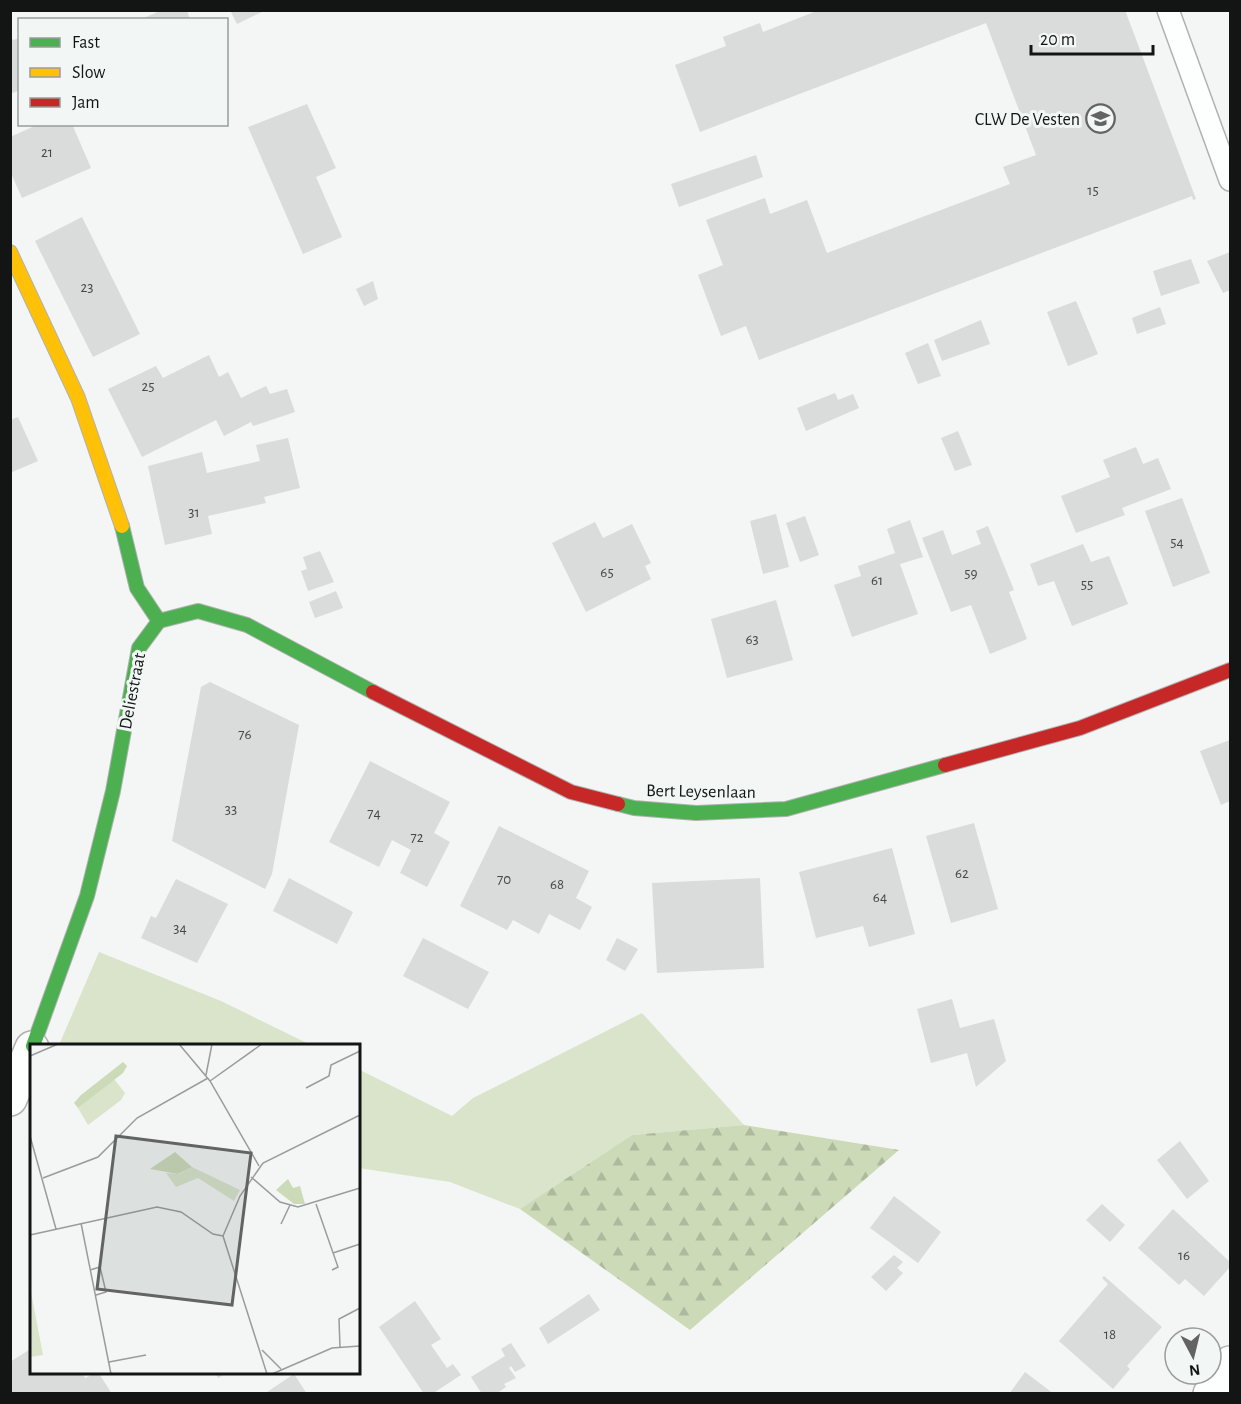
<svg xmlns="http://www.w3.org/2000/svg" width="1241" height="1404" viewBox="0 0 1241 1404" font-family="'Alegreya Sans',sans-serif">
  <style>
    .grass { fill: #d9e4ca }
    .forest { fill: url(#forest-firs) }
    .building { fill: #dadbdb }
    .lines { fill: none; stroke-linecap: round; stroke-linejoin: round }
    .lane-casing { stroke: #b0b2b1; stroke-width: 24 }
    .street-casing { stroke: #b0b2b1; stroke-width: 36 }
    .fast-casing { stroke: #b0b2b1; stroke-width: 16 }
    .slow-casing { stroke: #b0b2b1; stroke-width: 16 }
    .jam-casing { stroke: #b0b2b1; stroke-width: 16 }
    .lane { stroke: #fdfefe; stroke-width: 21 }
    .street { stroke: #fdfefe; stroke-width: 33 }
    .fast { stroke: #4caf50; stroke-width: 14 }
    .slow { stroke: #ffc107; stroke-width: 14 }
    .jam { stroke: #c62828; stroke-width: 14 }
    .labels { text-anchor: middle; stroke-width: 6; stroke-linejoin: round; paint-order: stroke }
    .number-label { font-size: 15px; fill: #464847 }
    .poi-label { font-size: 18px; fill: #131514; stroke: #f2f7f6; text-anchor: end }
    .street-label { font-size: 18px; fill: #131514; stroke: #f2f7f6 }
    .inset-road { fill: none; stroke: #999c9b; stroke-width: 1.5 }
    .view { fill: #616463; fill-opacity: 0.15; stroke: #616463; stroke-width: 3 }
    .inset-edge { fill: none; stroke: #131514; stroke-width: 3 }
  </style>
  <defs>
    <pattern id="forest-firs" width="22" height="20" patternUnits="userSpaceOnUse" patternTransform="scale(1.5)"><rect width="22" height="20" fill="#ccdab8"/><path d="M5 1l3.5 6h-7zM16 11l3.5 6h-7z" fill="#aeba9d"/></pattern>
  </defs>
  <rect width="100%" height="100%" fill="#f3f6f5"/>
  <path class="grass" d="M99 952 221 1001 311 1045H59Z
    M642 1013 744 1125 632 1135 520 1209 450 1182 359 1168 358 1069 452 1116 473 1098Z"/>
  <path class="forest" d="M744 1125 899 1150 690 1330 520 1209 632 1135Z"/>
  <path class="building" d="M162 10H187L190 20H145L144 18Z
    M230 10H266L237 24Z
    M819 10H1125L1196 199 1193 200 1192 196 759 360 746 326 721 336 698 275 723 265 706 220 765 198 770 214 807 200 827 253 1010 184 1003 167 1036 155 986 23 700 132 675 65 726 46 723 37 760 23 763 32Z
    M10 35 13 40 20 38V90L10 94Z
    M307 104 336 168 316 177 342 237 303 254 248 127Z
    M39 124H72L91 168 22 198 10 171V137Z
    M756 155 763 177 679 207 671 184Z
    M82 217 140 334 93 357 35 241Z
    M1230 252V290L1223 293 1207 261Z
    M1191 259 1200 283 1161 296 1153 271Z
    M373 281 378 299 364 306 356 289Z
    M1076 301 1098 354 1068 366 1047 312Z
    M1160 307 1166 324 1137 334 1132 318Z
    M981 320 990 344 942 361 934 340Z
    M928 343 941 376 918 384 905 353Z
    M209 355 219 377 228 372 241 398 266 386 270 394 287 389 295 412 253 426 251 422 224 436 216 420 142 457 108 389 156 366 163 378Z
    M835 393 838 400 853 394 859 408 806 431 797 408Z
    M18 417 38 461 10 473V420Z
    M958 431 972 465 955 471 941 438Z
    M288 438 300 488 264 497 266 503 208 516 212 534 165 545 148 466 202 452 207 473 260 461 256 445Z
    M1136 447 1143 464 1158 458 1171 489 1122 508 1125 515 1076 533 1061 496 1110 477 1103 460Z
    M1182 498 1210 573 1173 587 1145 511Z
    M776 514 789 567 763 574 750 521Z
    M805 516 819 555 800 562 786 523Z
    M910 520 923 557 900 564 918 614 852 637 834 585 861 576 858 566 895 553 887 529Z
    M595 522 603 538 632 524 651 563 645 566 651 579 586 612 552 543Z
    M988 526 1014 590 1009 592 1027 639 990 654 971 605 951 612 922 538 943 530 952 555 981 544 976 531Z
    M1083 544 1091 562 1109 556 1128 604 1072 626 1054 581 1038 586 1030 564Z
    M320 551 334 582 308 591 301 571 307 569 303 557Z
    M336 591 343 608 315 618 309 602Z
    M776 600 793 660 727 678 711 619Z
    M210 682 299 725 272 874 265 889 172 841 201 687Z
    M1230 740V801L1221 805 1200 751Z
    M370 761 450 802 434 833 450 842 427 887 400 873 411 850 392 840 379 867 329 842Z
    M974 823 998 909 951 923 926 836Z
    M499 826 589 871 576 898 592 907 580 930 549 914 539 934 513 920 507 930 460 906Z
    M892 848 915 934 869 947 863 926 816 938 799 872Z
    M289 878 353 912 337 944 273 911Z
    M760 878 764 968 657 973 652 883Z
    M176 879 228 904 197 963 141 938 151 916 156 918Z
    M423 938 489 972 468 1009 403 976Z
    M617 938 638 949 625 971 606 960Z
    M952 999 960 1028 994 1019 1006 1061 976 1087 967 1053 931 1063 917 1009Z
    M1180 1141 1209 1181 1187 1199 1157 1160Z
    M894 1196 941 1232 918 1263 870 1228Z
    M1102 1204 1125 1225 1110 1242 1086 1220Z
    M1173 1209 1230 1262V1267L1204 1296 1185 1279 1179 1285 1138 1248Z
    M894 1255 903 1262 897 1268 903 1273 886 1291 871 1277Z
    M1104 1276 1162 1327 1127 1366 1130 1369 1113 1389 1059 1341 1108 1284 1102 1278Z
    M589 1294 600 1310 548 1344 539 1328Z
    M415 1301 441 1339 431 1345 447 1368 453 1364 461 1375 432 1394H424L379 1327Z
    M511 1343 526 1366 515 1372 511 1366 509 1368 516 1378 504 1384 506 1387 496 1394H482L471 1377 505 1356 501 1349Z
    M32 1348V1372H82L85 1378 98 1372 112 1394H13L10 1389V1362Z
    M215 1372H228L218 1378Z
    M1025 1372 1054 1394H1009Z
    M294 1374 307 1394H264Z"/>
  <g class="lines">
    <defs>
      <path id="lane" d="M1168 10 1230 180"/>
      <path id="street" d="M10 1099 32 1048
        M1210 1394 1230 1363"/>
      <path id="fast" d="M122 526 137 588 159 621
        M159 621 198 611 247 625 373 692
        M618 804 634 808 696 813 786 809 945 765
        M33 1046 87 896 113 791 139 648 159 621"/>
      <path id="slow" d="M10 252 78 398 122 526"/>
      <path id="jam" d="M373 692 571 792 618 804
        M945 765 1080 728 1230 670"/>
    </defs>
    <use href="#lane" class="lane-casing"/>
    <use href="#street" class="street-casing"/>
    <use href="#fast" class="fast-casing"/>
    <use href="#slow" class="slow-casing"/>
    <use href="#jam" class="jam-casing"/>
    <use href="#lane" class="lane"/>
    <use href="#street" class="street"/>
    <use href="#fast" class="fast"/>
    <use href="#slow" class="slow"/>
    <use href="#jam" class="jam"/>
  </g>
  <defs>
    <symbol id="school-ring" viewBox="-11 -11 22 22"><circle r="9.5" fill="#f2f7f6" stroke="#616463" stroke-width="1.5"/><path d="M0-5L7-2L0 1L-7-2ZM-4 1L0 2.5L4 1V4Q0 6-4 4Z" fill="#616463"/></symbol>
  </defs>
  <g fill-rule="evenodd">
    <use href="#school-ring" x="1084" y="102" width="33" height="33"/>
  </g>
  <g class="labels">
    <g class="number-label">
      <text x="47" y="157">21</text>
      <text x="1093" y="195">15</text>
      <text x="87" y="292">23</text>
      <text x="148" y="391">25</text>
      <text x="194" y="517">31</text>
      <text x="1177" y="547">54</text>
      <text x="607" y="577">65</text>
      <text x="971" y="578">59</text>
      <text x="877" y="585">61</text>
      <text x="1087" y="589">55</text>
      <text x="752" y="644">63</text>
      <text x="245" y="739">76</text>
      <text x="231" y="814">33</text>
      <text x="374" y="818">74</text>
      <text x="417" y="842">72</text>
      <text x="962" y="878">62</text>
      <text x="504" y="884">70</text>
      <text x="557" y="889">68</text>
      <text x="880" y="902">64</text>
      <text x="180" y="933">34</text>
      <text x="1184" y="1260">16</text>
      <text x="1110" y="1339">18</text>
    </g>
    <g class="poi-label">
      <text x="1080" y="125">CLW De Vesten</text>
    </g>
    <g class="street-label">
      <text transform="translate(132 691) rotate(-79)" y="6">Deliestraat</text>
      <text transform="translate(701 791) rotate(1)" y="6">Bert Leysenlaan</text>
    </g>
  </g>
  <g transform="translate(30 1044)">
    <rect width="330" height="330" fill="#f3f6f5"/>
    <path d="M84 35 95 49 91 56 58 81 48 64ZM162 123 210 146 204 157 168 134 146 143 136 129 149 130ZM0 243 13 311 0 313Z" fill="#d9e4ca"/>
    <path d="M93 18 97 22 93 29 48 64 44 59 51 51ZM145 108 162 123 148 130 120 125ZM258 135 263 144 270 142 275 160H264L246 146Z" fill="#ccdab8"/>
    <path class="inset-road" d="M149 0 180 37 229 122M0 12 28 0M176 31 182 0M180 37 232 0M276 44 299 32 301 21 330 7M0 92 26 185M221 133 250 158 268 163 330 144M13 134 68 113 107 74 178 34M286 160 308 223 302 226M51 179 81 330M251 180 260 161M0 191 127 163 151 168 183 190 193 192M303 209 330 200M60 226 70 223 76 248 66 251M310 304 309 275 330 264M232 306 251 325M79 318 116 311M237 330 193 192 210 152 233 119 330 71M242 330 302 304 330 302"/>
    <path class="view" d="M86 92 221 109 202 261 67 245Z"/>
    <rect width="330" height="330" class="inset-edge"/>
  </g>
  <rect width="1241" height="1404" fill="none" stroke="#131514" stroke-width="24"/>
  <rect x="18" y="18" width="210" height="108" fill="#f2f7f6" stroke="#999d9c" stroke-width="1.5"/>
  <rect x="30" y="38" width="30" height="9" fill="#4caf50" stroke="#999d9c" stroke-width="1.5"/>
  <text x="72" y="48" font-size="18" fill="#131514">Fast</text>
  <rect x="30" y="68" width="30" height="9" fill="#ffc107" stroke="#999d9c" stroke-width="1.5"/>
  <text x="72" y="78" font-size="18" fill="#131514">Slow</text>
  <rect x="30" y="98" width="30" height="9" fill="#c62828" stroke="#999d9c" stroke-width="1.5"/>
  <text x="72" y="108" font-size="18" fill="#131514">Jam</text>
  <g transform="translate(1193 1356) rotate(173)"><circle r="28" fill="#f2f7f6" stroke="#999d9c" stroke-width="1.5"/>
  <path d="M0-4.5L10 22L0 15L-10 22Z" fill="#616463"/>
  <text y="-9" font-size="16" font-weight="bold" text-anchor="middle" fill="#131514">N</text>
  </g>
  <path d="M1031 45v9h122v-9" fill="none" stroke="#131514" stroke-width="3"/>
  <text x="1040" y="45" font-size="18" fill="#131514" stroke="#f2f7f6" stroke-width="4.5" paint-order="stroke">20 m</text>
</svg>
